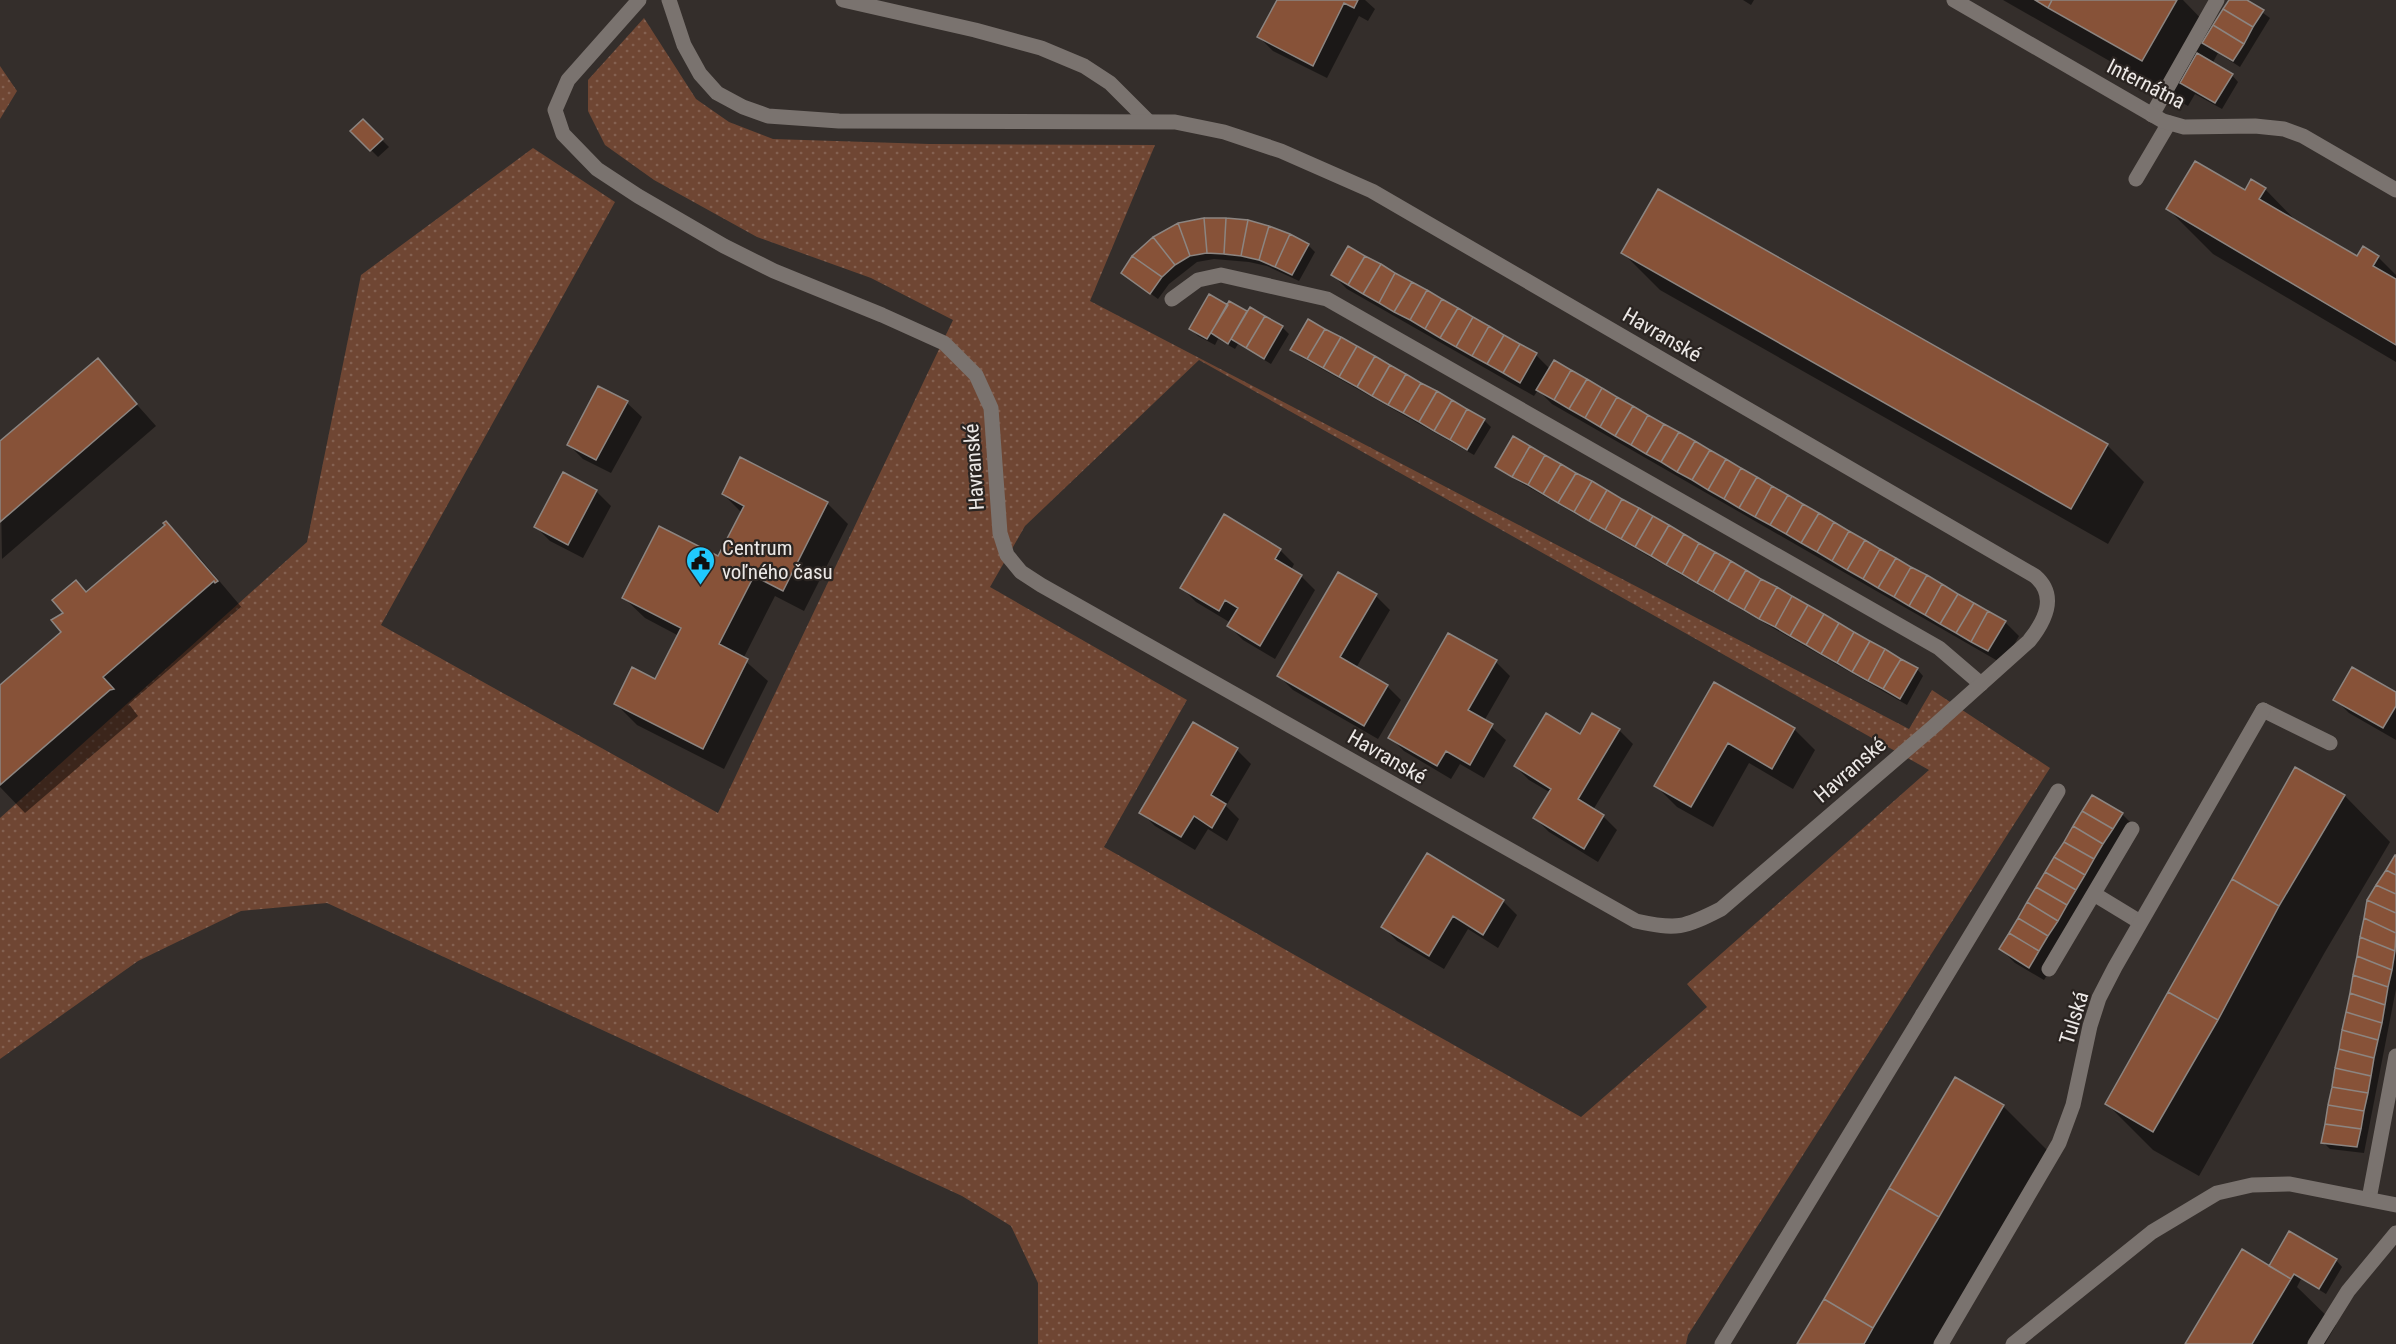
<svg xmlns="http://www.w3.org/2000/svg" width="2396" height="1344" viewBox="0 0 2396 1344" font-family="'Roboto Condensed',sans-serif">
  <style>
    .grass { fill: url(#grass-dots); fill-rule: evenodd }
    .shadow { fill: #0007 }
    .building { fill: #875238; stroke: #8c8581; stroke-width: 1.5 }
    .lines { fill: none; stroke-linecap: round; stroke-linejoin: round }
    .service { stroke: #7a736f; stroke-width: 15 }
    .minor { stroke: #7a736f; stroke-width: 15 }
    .labels { text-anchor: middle; stroke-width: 4.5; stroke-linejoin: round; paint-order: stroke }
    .street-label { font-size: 21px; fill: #ece8e6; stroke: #2a2421 }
    .poi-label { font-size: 21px; fill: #ece8e6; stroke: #2a2421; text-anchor: start }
  </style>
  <defs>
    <pattern id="grass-dots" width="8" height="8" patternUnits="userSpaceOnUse" patternTransform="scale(1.5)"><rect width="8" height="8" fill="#6f4633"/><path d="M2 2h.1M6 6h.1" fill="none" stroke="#846151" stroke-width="1.8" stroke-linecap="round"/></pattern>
  </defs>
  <rect width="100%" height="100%" fill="#342e2b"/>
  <path class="grass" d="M644 18 696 99 729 122 773 139 929 144 1155 145 1090 301 1909 729 1932 690 2050 768 1688 1335 1686 1344H1038V1283L1011 1226 962 1196 327 903 241 911 138 961 0 1059V818L307 542 361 275 533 148 615 202 381 625 718 813 953 320 871 278 757 237 654 180 605 145 588 111V80ZM1199 360 1929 770 1687 984 1707 1007 1581 1117 1104 847 1187 700 990 587 1025 526Z
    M0 66 17 91 0 119Z"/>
  <path class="shadow" d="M1279 0H1365L1375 9 1368 21 1359 16 1327 78 1273 51 1259 37Z
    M1743 0H1754L1751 5Z
    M2003 0H2183L2212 30 2230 0H2245L2270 18 2240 67 2218 53 2212 64 2232 75 2238 82 2222 109 2195 94 2188 106Z
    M363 121 389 147 378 157 352 131Z
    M2265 189 2300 225 2358 258 2378 257 2396 275V362L2213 254 2168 209Z
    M1205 219 1308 245 1315 252 1299 281 1267 266 1249 262 1214 259 1197 262 1169 284 1158 299 1123 273Z
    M1623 253 2107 445 2144 482 2108 544 1660 290Z
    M1333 275 1536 355 1550 369 2005 622 2019 636 2003 664 1552 404 1538 390 1534 396 1347 289Z
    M1230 303 1282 327 1289 334 1271 364 1238 344 1235 349 1218 339 1215 345 1198 336 1191 329 1228 307Z
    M1292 350 1484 420 1491 427 1474 455 1299 356Z
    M97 360 156 426 2 559 0 443Z
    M599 388 627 403 642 417 611 473 583 459 569 445Z
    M741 459 827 503 848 524 804 611 775 596 743 659 768 681 724 769 637 725 616 704 656 681 679 636 645 618 624 598 719 558 742 513 723 494Z
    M1497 467 1917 669 1923 676 1907 705 1504 473Z
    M564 474 597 492 611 506 583 558 550 541 536 527Z
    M166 523 199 557 243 609 241 607 129 704 138 716 25 813 0 787V687L63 632 87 594 167 525Z
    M1280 550 1294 564 1291 570 1301 576 1315 590 1275 659 1243 640 1229 626 1231 623 1196 602 1182 588Z
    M1339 574 1376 596 1390 610 1356 668 1387 686 1401 700 1378 739 1293 690 1279 676Z
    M1496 662 1510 676 1484 721 1506 740 1484 778 1460 764 1451 779 1404 751 1390 737Z
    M1715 684 1794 729 1815 750 1793 789 1749 763 1713 827 1677 807 1656 786Z
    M2396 694V740L2349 713 2335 699Z
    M1619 730 1633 744 1593 810 1603 816 1617 830 1598 862 1549 832 1535 818 1551 793 1529 780 1515 766 1580 736Z
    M1237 750 1251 764 1226 806 1239 819 1227 841 1208 829 1195 850 1155 826 1141 812Z
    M2296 769 2345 796 2390 842 2325 952 2199 1176 2153 1150 2107 1104Z
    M2122 814 2136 828 2044 980 2015 963 2001 949Z
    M2396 857V989L2364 1153 2330 1149 2323 1142Z
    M1503 901 1517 915 1498 948 1468 929 1444 969 1397 941 1383 927Z
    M2003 1106 2049 1152 1936 1344H1799Z
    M2336 1260 2342 1267 2326 1294 2301 1279 2297 1287 2336 1325 2325 1344H2187L2270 1267Z"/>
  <path class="building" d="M1277 0H1358L1354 8 1344 3 1313 66 1257 37Z
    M2035 0H2052L2048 8Z
    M2052 0H2177L2142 61 2048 8Z
    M2229 0H2247L2264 10 2253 27 2223 9Z
    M2223 9 2253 27 2244 44 2213 25Z
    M2213 25 2244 44 2233 61 2202 43Z
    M2197 53 2233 74 2215 103 2180 83Z
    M363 119 383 139 370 151 350 131Z
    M2195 161 2245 190 2251 179 2266 188 2259 199 2357 256 2363 246 2379 256 2373 266 2396 279V345L2166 209Z
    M1658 189 2108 444 2071 509 1621 253Z
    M1204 218H1226L1224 254 1207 253Z
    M1204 218 1207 253 1190 256 1178 223Z
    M1226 218 1248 220 1241 256 1224 254Z
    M1248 220 1269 226 1259 260 1241 256Z
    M1178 223 1190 256 1175 265 1153 237Z
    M1269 226 1290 234 1275 267 1259 260Z
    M1290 234 1309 244 1292 275 1275 267Z
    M1153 237 1175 265 1162 277 1132 256Z
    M1348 246 1365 256 1348 285 1331 275Z
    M1132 256 1162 277 1150 294 1121 273Z
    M1365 256 1381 264 1363 294 1348 285Z
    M1381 264 1395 273 1379 303 1363 294Z
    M1395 273 1412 282 1394 312 1379 303Z
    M1412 282 1427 290 1410 320 1394 312Z
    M1427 290 1442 299 1425 329 1410 320Z
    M1209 294 1228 305 1207 339 1189 329Z
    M1442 299 1458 308 1440 338 1425 329Z
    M1229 301 1247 311 1228 344 1211 333Z
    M1250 307 1265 316 1246 348 1231 339Z
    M1458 308 1473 317 1456 347 1440 338Z
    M1265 316 1283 326 1264 359 1246 348Z
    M1473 317 1489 326 1472 356 1456 347Z
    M1308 319 1325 329 1307 359 1290 350Z
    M1489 326 1504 335 1487 364 1472 356Z
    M1325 329 1341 337 1323 368 1307 359Z
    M1504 335 1520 344 1503 373 1487 364Z
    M1341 337 1357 346 1339 377 1323 368Z
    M1520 344 1537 353 1520 383 1503 373Z
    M1357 346 1375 356 1357 387 1339 377Z
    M1375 356 1390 365 1372 396 1357 387Z
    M98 358 137 404 0 522V441Z
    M1554 360 1571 370 1554 400 1536 390Z
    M1390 365 1406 374 1388 405 1372 396Z
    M1571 370 1587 379 1569 409 1554 400Z
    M1406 374 1421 383 1403 413 1388 405Z
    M1587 379 1602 388 1585 418 1569 409Z
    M1421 383 1437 391 1419 422 1403 413Z
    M598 386 628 401 596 460 567 445Z
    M1602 388 1617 397 1600 427 1585 418Z
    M1437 391 1452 400 1434 431 1419 422Z
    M1617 397 1633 406 1615 436 1600 427Z
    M1452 400 1467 409 1450 440 1434 431Z
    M1633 406 1648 415 1631 445 1615 436Z
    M1467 409 1485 419 1467 450 1450 440Z
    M1648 415 1664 424 1646 454 1631 445Z
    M1664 424 1679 432 1661 462 1646 454Z
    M1679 432 1695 441 1677 472 1661 462Z
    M1513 436 1530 446 1512 477 1495 467Z
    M1695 441 1710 450 1692 480 1677 472Z
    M1530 446 1545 455 1528 485 1512 477Z
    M1710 450 1726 459 1708 490 1692 480Z
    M1545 455 1561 464 1543 494 1528 485Z
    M740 457 828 502 783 591 754 576 719 644 748 659 703 749 614 704 632 667 655 679 681 628 622 598 659 526 718 556 744 506 722 494Z
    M1726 459 1741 468 1724 499 1708 490Z
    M1561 464 1576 473 1558 503 1543 494Z
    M1741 468 1757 477 1739 508 1724 499Z
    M563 472 597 490 568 545 534 527Z
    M1576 473 1592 481 1574 512 1558 503Z
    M1757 477 1772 486 1755 517 1739 508Z
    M1592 481 1607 490 1589 521 1574 512Z
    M1772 486 1788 495 1770 525 1755 517Z
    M1607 490 1622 499 1605 530 1589 521Z
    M1788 495 1803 504 1786 534 1770 525Z
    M1622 499 1639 508 1621 539 1605 530Z
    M1803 504 1819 513 1801 543 1786 534Z
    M1639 508 1653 516 1635 547 1621 539Z
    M1819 513 1834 522 1817 552 1801 543Z
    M1224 514 1281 549 1275 559 1302 575 1260 646 1227 626 1238 608 1225 600 1219 611 1180 588Z
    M1653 516 1669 525 1651 556 1635 547Z
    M166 521 218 581 215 583 214 581 103 677 114 689 110 690 0 785V685L61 632 51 620 63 613 52 600 76 580 86 592 165 525 163 523Z
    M1834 522 1849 531 1832 561 1817 552Z
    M1669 525 1684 534 1666 565 1651 556Z
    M1849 531 1865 540 1847 570 1832 561Z
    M1684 534 1699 543 1682 574 1666 565Z
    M1865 540 1880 549 1863 579 1847 570Z
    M1699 543 1715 552 1697 583 1682 574Z
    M1880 549 1896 558 1878 588 1863 579Z
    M1715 552 1731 561 1713 592 1697 583Z
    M1896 558 1911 567 1894 597 1878 588Z
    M1731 561 1746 570 1728 601 1713 592Z
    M1911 567 1927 575 1909 606 1894 597Z
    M1746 570 1761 579 1744 610 1728 601Z
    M1338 572 1377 594 1340 657 1388 685 1364 726 1277 676Z
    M1927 575 1942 584 1925 615 1909 606Z
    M1761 579 1777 587 1759 619 1744 610Z
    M1942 584 1958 594 1940 624 1925 615Z
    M1777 587 1792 596 1775 627 1759 619Z
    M1958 594 1974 603 1956 633 1940 624Z
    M1792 596 1808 605 1790 636 1775 627Z
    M1974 603 1988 611 1971 642 1956 633Z
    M1808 605 1824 614 1806 645 1790 636Z
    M1988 611 2006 621 1988 651 1971 642Z
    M1824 614 1839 623 1821 654 1806 645Z
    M1839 623 1854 632 1837 663 1821 654Z
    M1854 632 1870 641 1852 672 1837 663Z
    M1448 633 1497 660 1468 710 1493 724 1470 765 1446 751 1437 766 1388 738Z
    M1870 641 1885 649 1868 681 1852 672Z
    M1885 649 1901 659 1883 689 1868 681Z
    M1901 659 1918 668 1900 699 1883 689Z
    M2352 667 2396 692V706L2383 728 2333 700Z
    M1714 682 1795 728 1772 769 1728 743 1691 807 1654 786Z
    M1546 713 1580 734 1592 713 1620 729 1578 799 1604 815 1584 849 1533 818 1551 789 1514 766Z
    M1193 722 1238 748 1211 795 1226 804 1212 828 1194 816 1181 837 1139 813Z
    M2295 767 2345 795 2279 906 2232 879Z
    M2092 795 2123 813 2113 829 2082 811Z
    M2082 811 2113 829 2103 844 2073 826Z
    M2073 826 2103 844 2094 859 2064 842Z
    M2064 842 2094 859 2085 875 2054 857Z
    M1427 853 1504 900 1483 935 1453 916 1429 956 1381 927Z
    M2395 855H2396V875L2386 870Z
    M2054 857 2085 875 2076 890 2045 872Z
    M2386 870 2396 875V894L2376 885Z
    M2045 872 2076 890 2067 905 2036 887Z
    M2232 879 2279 906 2218 1020 2168 992Z
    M2376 885 2396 894V913L2367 900Z
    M2036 887 2067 905 2058 921 2027 902Z
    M2367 900 2396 913V933L2364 918Z
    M2027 902 2058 921 2048 936 2018 918Z
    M2018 918 2048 936 2039 951 2009 933Z
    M2364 918 2396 933 2395 951 2360 937Z
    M2009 933 2039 951 2029 968 1999 949Z
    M2360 937 2395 951 2392 970 2357 956Z
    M2357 956 2392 970 2388 987 2353 975Z
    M2353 975 2388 987 2385 1005 2350 993Z
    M2168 992 2218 1020 2153 1132 2105 1104Z
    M2350 993 2385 1005 2382 1023 2346 1012Z
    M2346 1012 2382 1023 2378 1040 2342 1030Z
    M2342 1030 2378 1040 2374 1058 2339 1049Z
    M2339 1049 2374 1058 2371 1076 2335 1068Z
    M2335 1068 2371 1076 2368 1093 2332 1087Z
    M1955 1077 2004 1105 1939 1217 1889 1188Z
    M2332 1087 2368 1093 2364 1111 2328 1105Z
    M2328 1105 2364 1111 2361 1129 2325 1124Z
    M2325 1124 2361 1129 2357 1147 2321 1143Z
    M1889 1188 1939 1217 1873 1328 1824 1299Z
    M2289 1231 2337 1259 2319 1289 2294 1274 2291 1279 2269 1266Z
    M2242 1249 2291 1279 2252 1344H2185Z
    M1824 1299 1873 1328 1864 1344H1797Z"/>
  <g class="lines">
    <path class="service" d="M843 0 975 30 1041 48 1084 66 1110 83 1148 121
      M2152 115 2217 0
      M2136 179 2169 123
      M1172 299 1198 280 1221 275 1327 299 1939 648 1981 684
      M2263 710 2330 743
      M2094 894 2140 922
      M2049 969 2132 829
      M1923 1014 2058 791
      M2369 1199 2396 1056
      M2315 1344 2348 1291 2396 1233"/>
    <path class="minor" d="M639 0 568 80 555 110 563 134 597 169 638 196 724 246 774 271 882 315 944 343 976 375 991 408 1000 533 1007 555 1021 572 1041 585 1636 921C1677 930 1684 928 1721 909L1933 727 2029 641C2045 621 2058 596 2035 576L1372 191 1281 151 1224 132 1175 122 839 121 768 116 743 107 717 93 700 74 684 45 669 0
      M1954 0 2163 121 2184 127 2255 126 2284 129 2303 136 2396 190
      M1722 1344 1923 1014
      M1941 1344 2059 1143 2073 1105 2090 1026 2099 998 2115 967 2263 710
      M2013 1344 2152 1232 2217 1193 2252 1185 2290 1184 2396 1205"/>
  </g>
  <defs>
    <symbol id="civic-pin" viewBox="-11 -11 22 30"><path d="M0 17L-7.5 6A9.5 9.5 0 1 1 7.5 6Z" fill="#20c9fd" stroke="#2a2421"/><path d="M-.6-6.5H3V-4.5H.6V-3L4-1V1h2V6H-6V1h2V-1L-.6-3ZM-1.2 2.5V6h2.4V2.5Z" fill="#111"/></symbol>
  </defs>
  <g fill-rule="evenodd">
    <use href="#civic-pin" x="684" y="544" width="33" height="45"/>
  </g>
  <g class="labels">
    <g class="street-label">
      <text transform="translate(2146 84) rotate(27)" y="7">Internátna</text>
      <text transform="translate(1662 335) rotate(30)" y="7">Havranské</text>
      <text transform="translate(974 467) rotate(-94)" y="7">Havranské</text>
      <text transform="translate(1387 757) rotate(30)" y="7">Havranské</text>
      <text transform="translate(1850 770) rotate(-41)" y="7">Havranské</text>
      <text transform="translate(2074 1018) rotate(-73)" y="7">Tulská</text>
    </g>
    <g class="poi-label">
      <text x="722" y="555">Centrum<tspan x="722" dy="24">voľného času</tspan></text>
    </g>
  </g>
</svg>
